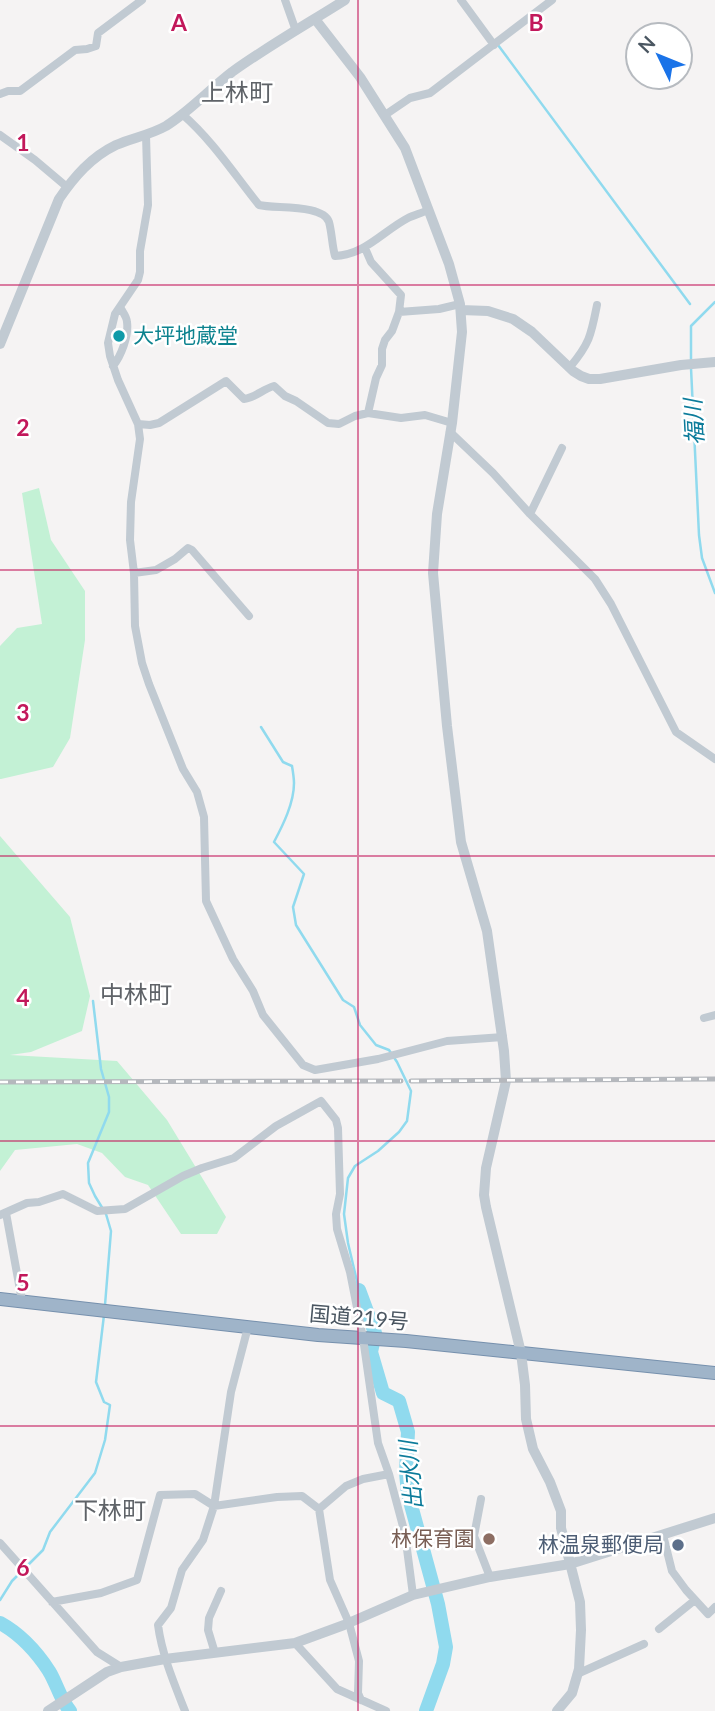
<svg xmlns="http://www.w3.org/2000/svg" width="715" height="1711" viewBox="0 0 715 1711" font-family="Lato,'Noto Sans JP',sans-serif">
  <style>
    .green { fill: #c3f1d5 }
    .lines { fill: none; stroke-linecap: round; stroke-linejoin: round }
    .stream { stroke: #90daee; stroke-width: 2.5 }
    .river { stroke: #90daee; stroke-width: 14 }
    .trunk-casing { stroke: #7690ad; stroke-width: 14 }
    .minor { stroke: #c1cad2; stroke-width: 8 }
    .tertiary { stroke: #c1cad2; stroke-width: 10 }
    .trunk { stroke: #9fb4c9; stroke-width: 12 }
    .rail-casing { stroke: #b5b8bd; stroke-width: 5 }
    .rail { stroke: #fff; stroke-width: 2.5; stroke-dasharray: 8; stroke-linecap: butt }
    .grid { fill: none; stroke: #c2185b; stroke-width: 2; stroke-opacity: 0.55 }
    .culture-dot { fill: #0f9aa8; stroke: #fff; stroke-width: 2.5 }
    .education-dot { fill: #8d6e63; stroke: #fff; stroke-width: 2.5 }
    .service-dot { fill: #5c6f8a; stroke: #fff; stroke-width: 2.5 }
    .labels { text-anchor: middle; stroke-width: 5; stroke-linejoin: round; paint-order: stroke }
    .culture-label { font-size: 21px; fill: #0d838f; stroke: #fff; text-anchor: start }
    .street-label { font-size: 21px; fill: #4a5661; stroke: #fff }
    .education-label { font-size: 21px; fill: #785e54; stroke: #fff; text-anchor: end }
    .service-label { font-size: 21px; fill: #4e5e75; stroke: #fff; text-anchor: end }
    .water-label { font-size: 23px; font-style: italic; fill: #0c7c9b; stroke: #fff }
    .quarter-label { font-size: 24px; fill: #5f6368; stroke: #fff }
    .grid-label { font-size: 23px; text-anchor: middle; font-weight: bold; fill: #c2185b; stroke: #fff; stroke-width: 5; stroke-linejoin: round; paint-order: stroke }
  </style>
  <rect width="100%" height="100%" fill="#f5f3f3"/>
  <path class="green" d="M39 488 51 540 85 591V640L70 738 53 767 1 779H0V646L17 628 42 624 22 493Z
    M0 836 70 917 90 996 82 1031 31 1052 10 1055 117 1061 167 1120 226 1217 217 1234H181L148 1185 125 1177 102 1153 77 1144 15 1150 0 1171Z"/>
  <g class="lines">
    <path class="stream" d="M498 45 690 304
      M691 362V326L715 302
      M691 368 699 535 702 558 715 593
      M261 727 283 762 292 766C293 772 294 778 294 783 294 803 283 825 274 842L304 874 293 907 296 925 343 1000 354 1007 360 1025 376 1045 389 1050 397 1062 411 1091 407 1121 399 1132 378 1151 355 1166 348 1178 344 1214 348 1243 359 1290
      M93 1001 101 1069 109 1097V1112L88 1163 89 1183 95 1196 106 1214 111 1231 105 1305
      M0 1600 12 1581 43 1550 50 1532 95 1473 105 1440 110 1405 104 1402 96 1382 104 1315"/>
    <path class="river" d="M359 1290 375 1333 371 1352 383 1393 399 1401 408 1432 406 1472 408 1494 438 1604 446 1647 443 1664 426 1711
      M0 1623C20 1634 36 1651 49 1671 57 1684 60 1699 70 1711"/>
    <defs>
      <path id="trunk" d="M0 1299 318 1335 406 1341 715 1373"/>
    </defs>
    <use href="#trunk" class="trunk-casing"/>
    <path class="minor" d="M285 0 296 31
      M461 0 494 45
      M0 94 8 91H20L75 50 87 49 96 46 98 33 142 0
      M182 114C213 141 234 174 259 205 275 209 323 204 329 222 332 233 332 245 335 256 365 255 383 231 408 218 414 215 422 213 428 210
      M385 115 410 98 430 93 552 0
      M0 135 35 160 67 187
      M146 135 148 205 140 251V272L138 280 115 314 108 343 110 356 118 380 138 424 140 439 131 502 130 540 134 573 135 626 142 663 149 684 183 769 197 792 204 817 206 901 233 959 253 991 263 1015 303 1065 315 1070 378 1059 447 1041 503 1037
      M365 248 371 262 401 295 399 312 392 331 385 340 382 349V365L376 378 368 413
      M399 312 439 309 460 304
      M113 366C121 356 129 336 127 322 127 317 122 311 120 307
      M570 367C590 343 591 335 597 305
      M138 424 150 425 159 423 226 381 244 399C255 398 263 389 274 386L285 396 296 401 328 423 339 424 355 416 368 413 401 418 425 415 452 423
      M450 432 493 473 530 514 595 579 611 604 676 732 715 759
      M530 514 562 448
      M134 573 156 570 175 559 188 548 192 550 249 616
      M704 1018 715 1015
      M6 1213 22 1301
      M0 1215 27 1203 39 1202 63 1194 97 1211 125 1209 183 1176 202 1168 234 1158 276 1126 321 1101 336 1120 338 1128 340 1194 336 1214 337 1229 350 1272 363 1338 378 1443 389 1474 405 1534 413 1595
      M481 1499 474 1536 490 1577
      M319 1509 330 1580 349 1623 359 1661 358 1693 361 1700
      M663 1535 672 1571 686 1590 708 1614 715 1607
      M0 1543 97 1652 121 1667
      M52 1602 101 1593 137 1580 160 1495 195 1494 214 1506 277 1497 302 1496 319 1509 346 1486 363 1479 389 1474
      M659 1629 695 1600
      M295 1643 337 1689 386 1711
      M215 1653 208 1630 209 1618 221 1591
      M577 1674 644 1644
      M185 1711C174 1683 162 1655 158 1625L171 1608 182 1570 203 1540 214 1506 231 1392 248 1327"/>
    <path class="tertiary" d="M315 19 360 77 405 148 449 264 460 304 462 332 452 423 437 514 433 573 447 726 461 842 487 931 504 1051 506 1081 486 1168 484 1195 486 1207 521 1353 525 1385 526 1419 533 1449 550 1482 561 1511V1528L580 1602 581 1630 579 1669 572 1693 557 1711
      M461 310 488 311 513 319 532 332 573 371 581 376 589 379H600L681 365 715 362
      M0 344 59 199C74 177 91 157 116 145 132 138 150 135 166 126 190 111 210 89 232 72 268 46 307 24 345 0
      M48 1711 107 1672 121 1667 165 1659 295 1643 344 1625 413 1595 490 1577 570 1564 715 1518"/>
    <use href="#trunk" class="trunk"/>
    <defs>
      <path id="rail" d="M411 1081 715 1079
        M0 1082 401 1081"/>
    </defs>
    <use href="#rail" class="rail-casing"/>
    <use href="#rail" class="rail"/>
  </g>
  <path class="grid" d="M358 0V1711M0 285H715M0 570H715M0 856H715M0 1141H715M0 1426H715"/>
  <circle class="culture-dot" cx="119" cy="336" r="7"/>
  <circle class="education-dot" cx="489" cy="1539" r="7"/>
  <circle class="service-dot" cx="678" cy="1545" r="7"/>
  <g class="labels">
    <g class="culture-label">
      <text x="133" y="343">大坪地蔵堂</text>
    </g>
    <g class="street-label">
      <text transform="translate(359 1318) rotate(5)" y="7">国道219号</text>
    </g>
    <g class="education-label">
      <text x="475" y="1546">林保育園</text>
    </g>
    <g class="service-label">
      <text x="664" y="1552">林温泉郵便局</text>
    </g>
    <g class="water-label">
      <text transform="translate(694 422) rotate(-93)" y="8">福川</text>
      <text transform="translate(411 1475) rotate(-95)" y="8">出水川</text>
    </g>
    <g class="quarter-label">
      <text x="237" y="101">上林町</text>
      <text x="136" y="1003">中林町</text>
      <text x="110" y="1519">下林町</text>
    </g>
  </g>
  <g class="grid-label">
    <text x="179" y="31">A</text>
    <text x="536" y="31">B</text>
    <text x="23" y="151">1</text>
    <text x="23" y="436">2</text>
    <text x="23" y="721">3</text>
    <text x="23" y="1006">4</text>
    <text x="23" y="1291">5</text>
    <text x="23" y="1576">6</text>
  </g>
  <g transform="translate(659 56) rotate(313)"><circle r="33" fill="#ffffff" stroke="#b7bbc0" stroke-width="2"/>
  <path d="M0-5L12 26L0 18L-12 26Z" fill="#1a73e8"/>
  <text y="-10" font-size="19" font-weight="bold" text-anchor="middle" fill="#4a5661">N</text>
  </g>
</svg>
